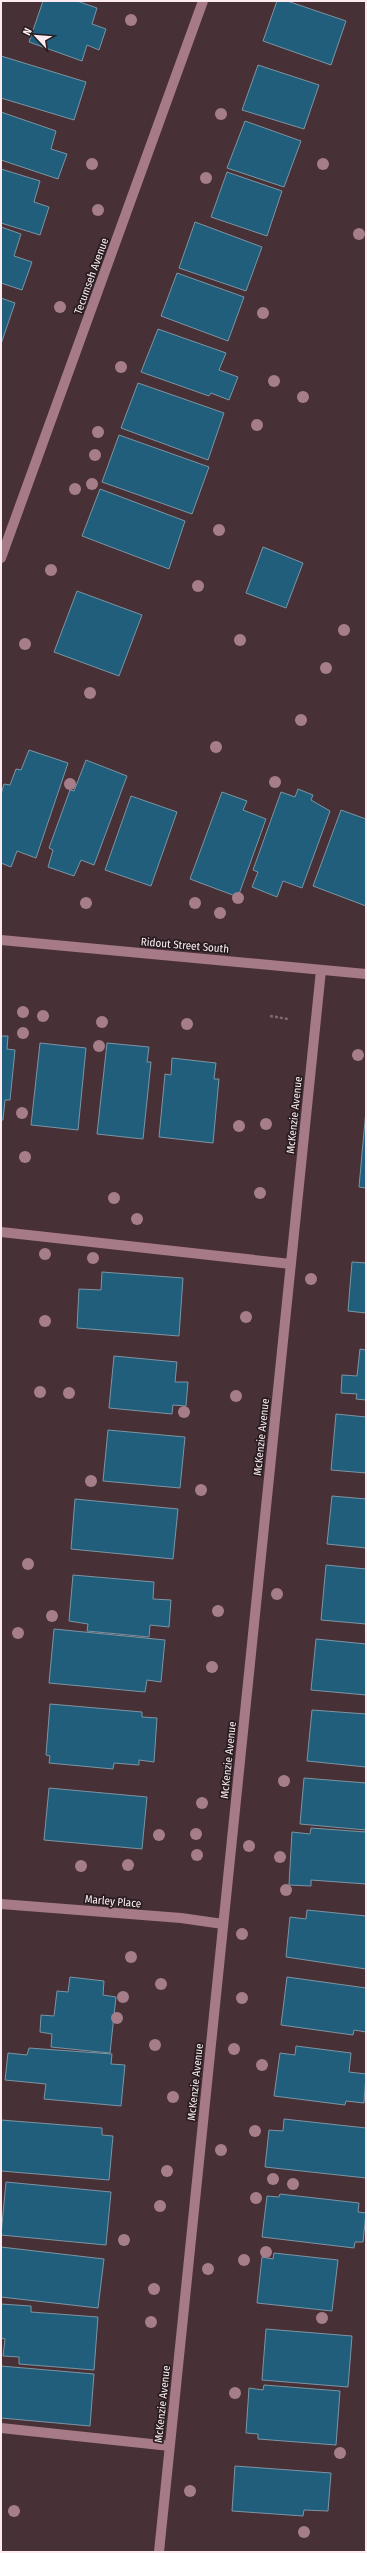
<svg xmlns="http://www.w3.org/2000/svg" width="367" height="2553" viewBox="0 0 367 2553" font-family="'Fira Sans Condensed',sans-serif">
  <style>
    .building { fill: #215e7c; stroke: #7b95a3 }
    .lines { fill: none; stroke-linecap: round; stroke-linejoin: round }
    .path { stroke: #7f696f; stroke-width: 2.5; stroke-dasharray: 3 2; stroke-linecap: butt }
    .minor { stroke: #a67a87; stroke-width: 10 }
    .tree { fill: #a67e8a }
    .labels { text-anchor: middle; stroke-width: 3.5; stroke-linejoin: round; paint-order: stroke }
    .street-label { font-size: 11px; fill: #fcecf1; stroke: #271c1f }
  </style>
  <rect width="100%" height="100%" fill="#483037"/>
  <path class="building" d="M43 1H77L97 8 92 24 106 29 99 50 87 45 82 61 29 42Z
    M277 1H287L346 21 331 65 263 41Z
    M1 56 86 82 74 120 1 98Z
    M258 65 319 85 304 129 242 110Z
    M1 112 56 131 51 149 67 154 58 179 1 160Z
    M245 121 301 141 284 187 227 168Z
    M1 169 40 181 34 202 49 207 40 235 1 223Z
    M227 172 282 191 267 236 211 217Z
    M195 222 262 247 246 291 179 268Z
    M1 227 21 234 14 256 32 262 22 290 1 283Z
    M177 273 244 297 228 341 161 316Z
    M1 298 15 303 1 344Z
    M158 329 226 353 219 370 238 377 229 400 211 393 209 396 141 372Z
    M138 383 224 413 208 460 121 428Z
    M119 435 209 467 192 514 102 482Z
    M100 489 185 521 169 569 82 536Z
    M263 547 303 563 286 608 246 593Z
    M77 591 142 615 119 676 54 652Z
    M29 750 68 763 36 858 17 851 11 867 1 863V794L4 784 10 785 16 769 21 770Z
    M86 760 127 776 94 865 81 860 74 876 48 867 53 850 49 848 70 790 74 791Z
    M298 789 313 795 311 800 330 811 302 888 283 881 277 897 252 887 258 872 253 870 281 792 295 797Z
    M222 792 247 801 243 810 266 819 238 897 190 879Z
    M131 796 177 812 151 886 105 870Z
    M341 810 366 819V906L313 886Z
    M1 1036H8L7 1049 15 1050 10 1100H5L3 1120H1Z
    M40 1043 86 1048 78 1130 31 1125Z
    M107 1043 149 1047 147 1062H151L143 1139 97 1134Z
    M172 1058 216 1063 214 1079H219L213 1143 159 1137 165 1074 171 1075Z
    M366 1110V1188L359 1187Z
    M352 1262 366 1263V1313L348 1311Z
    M102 1272 183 1278 179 1336 77 1328 79 1289 101 1290Z
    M360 1349 366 1350V1400L356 1399 357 1394 341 1393 342 1375 357 1376Z
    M114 1356 177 1362 175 1382H188L186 1406 173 1405 172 1414 109 1408Z
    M336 1414 366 1417V1473L331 1470Z
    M108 1430 185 1437 180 1488 103 1481Z
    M332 1496 366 1499V1548L327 1544Z
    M75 1499 178 1509 173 1559 71 1549Z
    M326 1565 366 1569V1624L321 1620Z
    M73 1575 154 1582 153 1599 171 1600 169 1627 150 1625 149 1637 87 1631 88 1624 69 1621Z
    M54 1629 165 1640 161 1682 147 1680 145 1692 49 1683Z
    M316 1639 366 1644V1695L311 1690Z
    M50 1704 142 1712V1717L157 1718 154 1762 139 1760V1765L114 1763 113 1769 49 1763 50 1756 46 1755Z
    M312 1710 366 1714V1767L307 1761Z
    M304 1778 366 1783V1830L300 1824Z
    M49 1788 147 1797 142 1849 44 1840Z
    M311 1828 366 1832V1884L311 1880V1886L289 1885 292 1832 310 1834Z
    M307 1910 366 1916V1969L286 1957 290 1917 306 1919Z
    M70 1977 104 1981 103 1995 116 1997 110 2053 51 2047 52 2034 40 2032 41 2015 54 2016 57 1991 68 1992Z
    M287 1977 366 1988V2032L354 2030 353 2035 281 2025Z
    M296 2046 351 2053 349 2072 366 2074 364 2103 346 2101 345 2105 274 2096 280 2053 295 2055Z
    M29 2048 112 2054 111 2064 125 2065 121 2106 44 2099 46 2084 5 2080 8 2053 27 2055Z
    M284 2119 366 2128V2178L265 2167 269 2130 283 2131Z
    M1 2120 102 2128V2135L113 2136 109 2180 1 2171Z
    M6 2182 111 2192 106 2245 1 2235Z
    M280 2194 359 2203 358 2212 366 2213 363 2242H355L354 2248 262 2237 267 2196 279 2197Z
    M1 2247 104 2259 98 2308 1 2297Z
    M274 2253 338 2260 332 2311 257 2303 262 2257 273 2259Z
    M1 2304 31 2306V2312L98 2317 94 2370 19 2364V2357L3 2356 5 2339 1 2338Z
    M266 2329 352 2336 348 2387 262 2380Z
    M1 2366 94 2374 90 2426 1 2418Z
    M264 2385 340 2391 336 2445 258 2439V2434L246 2433 249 2388 263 2390Z
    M235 2466 331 2473 328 2511 304 2510 303 2516 232 2511Z"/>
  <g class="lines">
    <path class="path" d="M270 1016 288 1019"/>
    <path class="minor" d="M1 558 203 1
      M1 940 366 974
      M1 1232 291 1264
      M1 1904 181 1918 223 1924
      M1 2428 170 2446
      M159 2552 321 970"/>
  </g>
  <g class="tree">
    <circle cx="131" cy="20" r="6"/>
    <circle cx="221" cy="114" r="6"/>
    <circle cx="92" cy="164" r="6"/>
    <circle cx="323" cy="164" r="6"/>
    <circle cx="206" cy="178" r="6"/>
    <circle cx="98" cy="210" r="6"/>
    <circle cx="359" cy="234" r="6"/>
    <circle cx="60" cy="307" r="6"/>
    <circle cx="263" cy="313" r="6"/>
    <circle cx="121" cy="367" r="6"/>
    <circle cx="274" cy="381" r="6"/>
    <circle cx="303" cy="397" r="6"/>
    <circle cx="257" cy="425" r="6"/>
    <circle cx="98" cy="432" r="6"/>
    <circle cx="95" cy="455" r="6"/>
    <circle cx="92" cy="484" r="6"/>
    <circle cx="75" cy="489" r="6"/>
    <circle cx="219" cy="530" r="6"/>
    <circle cx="51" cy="570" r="6"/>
    <circle cx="198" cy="586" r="6"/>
    <circle cx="344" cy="630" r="6"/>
    <circle cx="240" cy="640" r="6"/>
    <circle cx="25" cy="644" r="6"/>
    <circle cx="326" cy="668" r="6"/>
    <circle cx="90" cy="693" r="6"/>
    <circle cx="301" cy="720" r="6"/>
    <circle cx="216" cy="747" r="6"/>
    <circle cx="275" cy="782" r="6"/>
    <circle cx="70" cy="784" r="6"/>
    <circle cx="238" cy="898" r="6"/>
    <circle cx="86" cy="903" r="6"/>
    <circle cx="195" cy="903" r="6"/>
    <circle cx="220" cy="913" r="6"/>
    <circle cx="23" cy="1012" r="6"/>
    <circle cx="43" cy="1016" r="6"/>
    <circle cx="102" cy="1022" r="6"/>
    <circle cx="187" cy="1024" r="6"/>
    <circle cx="23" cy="1033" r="6"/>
    <circle cx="99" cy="1046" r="6"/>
    <circle cx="358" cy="1055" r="6"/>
    <circle cx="22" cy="1113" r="6"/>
    <circle cx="266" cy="1124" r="6"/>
    <circle cx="239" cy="1126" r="6"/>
    <circle cx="25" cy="1157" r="6"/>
    <circle cx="260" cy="1193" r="6"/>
    <circle cx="114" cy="1198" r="6"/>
    <circle cx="137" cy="1219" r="6"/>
    <circle cx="45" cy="1254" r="6"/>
    <circle cx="93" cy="1258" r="6"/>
    <circle cx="311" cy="1279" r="6"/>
    <circle cx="246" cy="1317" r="6"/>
    <circle cx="45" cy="1321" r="6"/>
    <circle cx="40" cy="1392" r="6"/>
    <circle cx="69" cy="1393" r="6"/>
    <circle cx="236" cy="1396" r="6"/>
    <circle cx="184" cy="1412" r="6"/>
    <circle cx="91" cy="1481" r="6"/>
    <circle cx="201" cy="1490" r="6"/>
    <circle cx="28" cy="1564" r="6"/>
    <circle cx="277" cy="1594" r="6"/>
    <circle cx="218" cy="1611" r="6"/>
    <circle cx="52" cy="1616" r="6"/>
    <circle cx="18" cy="1633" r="6"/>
    <circle cx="212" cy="1667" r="6"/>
    <circle cx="284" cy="1781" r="6"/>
    <circle cx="202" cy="1803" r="6"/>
    <circle cx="196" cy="1834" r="6"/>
    <circle cx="159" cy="1835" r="6"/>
    <circle cx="249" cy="1846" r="6"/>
    <circle cx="197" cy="1855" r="6"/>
    <circle cx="280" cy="1857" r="6"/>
    <circle cx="128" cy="1865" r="6"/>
    <circle cx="81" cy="1866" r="6"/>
    <circle cx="286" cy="1890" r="6"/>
    <circle cx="242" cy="1934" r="6"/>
    <circle cx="131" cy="1957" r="6"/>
    <circle cx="161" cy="1984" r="6"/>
    <circle cx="123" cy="1997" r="6"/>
    <circle cx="242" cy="1998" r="6"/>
    <circle cx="117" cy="2018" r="6"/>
    <circle cx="155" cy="2045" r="6"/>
    <circle cx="234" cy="2049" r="6"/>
    <circle cx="262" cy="2065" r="6"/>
    <circle cx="173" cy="2097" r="6"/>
    <circle cx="255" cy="2131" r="6"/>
    <circle cx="221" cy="2150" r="6"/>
    <circle cx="167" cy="2171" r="6"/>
    <circle cx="273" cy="2179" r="6"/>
    <circle cx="293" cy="2184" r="6"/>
    <circle cx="256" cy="2198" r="6"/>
    <circle cx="160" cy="2206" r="6"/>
    <circle cx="124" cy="2240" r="6"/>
    <circle cx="266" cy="2252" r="6"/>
    <circle cx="244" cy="2260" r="6"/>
    <circle cx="208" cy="2269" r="6"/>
    <circle cx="154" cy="2289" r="6"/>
    <circle cx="322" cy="2318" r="6"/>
    <circle cx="151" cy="2322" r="6"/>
    <circle cx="235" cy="2393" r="6"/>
    <circle cx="340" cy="2453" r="6"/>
    <circle cx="190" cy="2491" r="6"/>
    <circle cx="14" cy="2511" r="6"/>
    <circle cx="304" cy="2532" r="6"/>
  </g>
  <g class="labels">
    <g class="street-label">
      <text transform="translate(91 276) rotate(-70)" y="4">Tecumseh Avenue</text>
      <text transform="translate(185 945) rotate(5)" y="4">Ridout Street South</text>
      <text transform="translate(294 1115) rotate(-84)" y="4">McKenzie Avenue</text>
      <text transform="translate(261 1437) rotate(-84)" y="4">McKenzie Avenue</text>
      <text transform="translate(228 1760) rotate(-84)" y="4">McKenzie Avenue</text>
      <text transform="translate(113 1901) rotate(5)" y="4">Marley Place</text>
      <text transform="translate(195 2082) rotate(-84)" y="4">McKenzie Avenue</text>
      <text transform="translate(162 2404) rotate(-84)" y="4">McKenzie Avenue</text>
    </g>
  </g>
  <rect width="367" height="2553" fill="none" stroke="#fcecf1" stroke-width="4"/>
  <g transform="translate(36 36) rotate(296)" stroke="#271c1f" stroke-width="3" paint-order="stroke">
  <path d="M0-3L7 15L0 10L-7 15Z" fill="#fcecf1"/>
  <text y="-6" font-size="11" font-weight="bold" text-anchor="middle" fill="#fcecf1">N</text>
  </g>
</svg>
